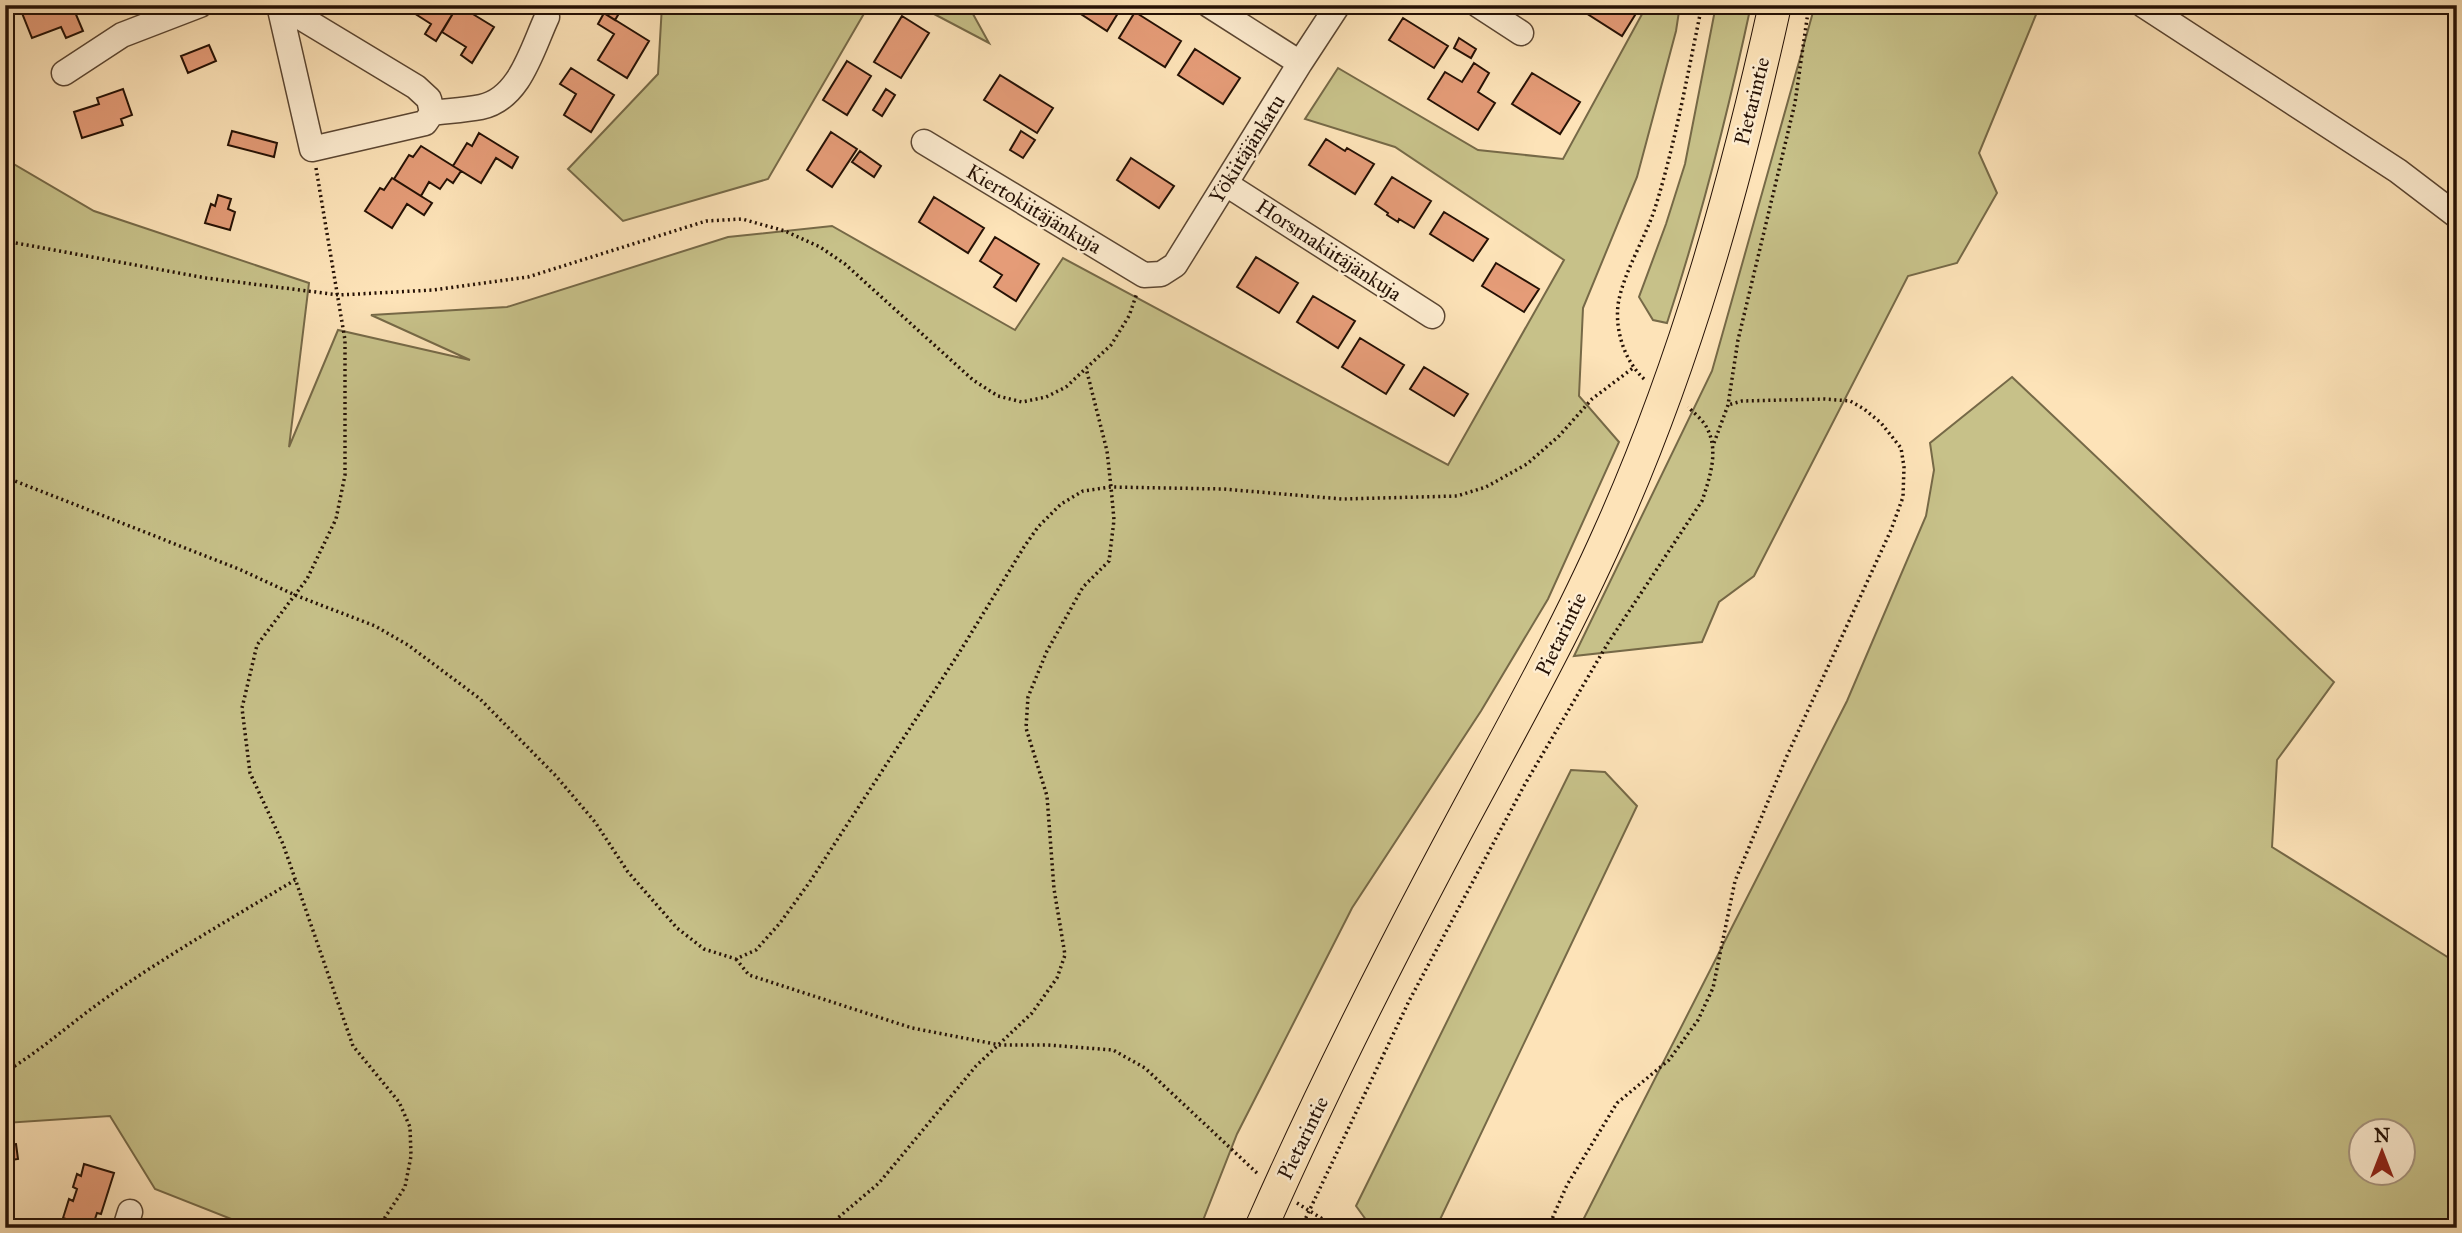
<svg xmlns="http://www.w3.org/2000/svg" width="2462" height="1233" viewBox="0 0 2462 1233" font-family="'IM FELL Great Primer',serif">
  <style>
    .green { fill: #c7c189; stroke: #766947; stroke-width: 2; fill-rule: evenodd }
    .building { fill: #e59c78; stroke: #251105; stroke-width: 2 }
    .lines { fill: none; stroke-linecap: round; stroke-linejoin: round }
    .minor-casing { stroke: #5b4632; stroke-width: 27 }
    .major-casing { stroke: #251105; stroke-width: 34 }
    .path { stroke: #251105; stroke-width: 3.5; stroke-dasharray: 2 3.5; stroke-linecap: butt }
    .minor { stroke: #feedd1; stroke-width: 24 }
    .major { stroke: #fde3b8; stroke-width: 32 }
    .labels { text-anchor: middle; stroke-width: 5; stroke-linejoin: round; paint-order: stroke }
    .street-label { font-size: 21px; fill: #251105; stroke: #feedd1 }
  </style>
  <rect width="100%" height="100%" fill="#fde3b8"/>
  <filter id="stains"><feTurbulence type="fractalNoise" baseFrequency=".00286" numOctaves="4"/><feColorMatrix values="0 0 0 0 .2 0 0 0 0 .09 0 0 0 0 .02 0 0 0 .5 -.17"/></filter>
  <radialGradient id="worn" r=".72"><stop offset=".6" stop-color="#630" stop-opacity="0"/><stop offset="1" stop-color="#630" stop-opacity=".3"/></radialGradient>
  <path class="green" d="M662 5H869L768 179 623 221 568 169 658 74Z
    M917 5H968L989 43Z
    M1647 5H1680L1676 31 1637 177 1583 308 1579 396 1619 442 1548 599 1481 711 1352 908 1237 1134 1200 1228H254L155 1189 110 1116 5 1123V159L94 211 309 283 289 447 338 330 470 360 371 315 507 307 728 237 832 226 1015 330 1063 258 1448 465 1564 260 1395 147 1305 119 1338 68 1478 150 1563 159Z
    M1716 5H1751C1728 113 1701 219 1667 323L1653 320 1639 297 1666 224 1685 164Z
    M1815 5H2040L1979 153 1997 193 1957 263 1908 276 1754 576 1719 602 1702 642 1574 656 1712 371Z
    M2012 377 2334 682 2277 760 2272 847 2457 963V1228H1579L1847 701 1926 516 1934 470 1930 443ZM2360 1132H2402V1174H2360Z
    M1571 770 1605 772 1637 806 1436 1228H1372L1356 1206Z"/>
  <path class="building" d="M43 5H72L83 31 66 38 61 27 32 38 22 13Z
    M408 5H458L436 41 425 34 431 24 406 8Z
    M458 5 494 27 472 63 461 55 466 47 442 32Z
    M591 5H624L615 20Z
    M1067 5H1123L1107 31Z
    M1580 5H1637L1640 7 1622 36 1578 8Z
    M1135 12 1181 41 1165 67 1119 38Z
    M604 13 649 41 627 78 598 60 614 34 598 24Z
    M902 16 929 33 901 78 874 62Z
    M1403 18 1448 46 1434 68 1389 40Z
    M1459 38 1476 49 1471 58 1454 48Z
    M209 45 216 61 188 73 181 56Z
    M1195 49 1240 78 1223 104 1178 75Z
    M847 61 871 76 847 115 823 100Z
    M1474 63 1489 73 1478 92 1495 103 1478 130 1428 99 1445 72 1462 82Z
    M571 68 614 95 591 132 564 115 576 94 560 84Z
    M1532 73 1580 102 1560 134 1512 104Z
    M1000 75 1053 108 1037 133 984 100Z
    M123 89 132 115 121 119 123 125 82 138 74 112 99 104 97 98Z
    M886 89 895 95 882 116 873 110Z
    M232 131 277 143 274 157 228 145Z
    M1021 131 1035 140 1023 158 1010 150Z
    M831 132 857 149 832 187 807 170Z
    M479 133 518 157 512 168 496 158 481 183 453 166 467 143 472 146Z
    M1326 139 1345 151 1347 148 1374 164 1355 194 1309 165Z
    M421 146 461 171 453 183 447 179 440 189 429 182 421 196 394 179 409 155 413 157Z
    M860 151 881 166 874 177 852 162Z
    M1131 158 1174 186 1159 208 1117 180Z
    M1392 177 1431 201 1414 228 1399 219 1398 222 1387 215 1388 213 1375 204Z
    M392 178 432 203 424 215 407 204 392 228 365 211 380 188 384 190Z
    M218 195 231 199 228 209 235 212 230 230 205 223 211 204 215 206Z
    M934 197 984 228 968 253 919 222Z
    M1444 212 1488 239 1473 261 1430 234Z
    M995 237 1039 264 1016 301 994 287 1002 275 980 261Z
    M1256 257 1298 283 1279 313 1237 287Z
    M1496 263 1539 289 1524 312 1482 286Z
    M1313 296 1355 321 1338 348 1297 322Z
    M1360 338 1404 365 1386 394 1342 367Z
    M1424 367 1468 394 1454 416 1410 389Z
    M16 1144 18 1159 5 1161V1145Z
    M84 1164 114 1173 101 1214 97 1213 92 1228 63 1218 69 1199 73 1201 77 1189 73 1187 77 1174 81 1176Z"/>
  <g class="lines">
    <defs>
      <path id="minor" d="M279 5 312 149 425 123 432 113C448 111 465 110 481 107 520 99 532 49 547 17
        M280 5 416 87 429 99 432 113
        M1209 5 1300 63
        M1478 5 1521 33
        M2143 5 2398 171 2457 216
        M64 73 122 35 200 5
        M924 142 1144 275 1161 274 1175 265 1300 63 1338 5
        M1226 184 1432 316
        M125 1228 130 1212"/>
      <path id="major" d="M1261 1228C1313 1110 1371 993 1431 879 1491 764 1556 653 1609 534 1685 365 1735 186 1775 5"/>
    </defs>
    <use href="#minor" class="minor-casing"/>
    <use href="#major" class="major-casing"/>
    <path class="path" d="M316 168 345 340V475L336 519 307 579 257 645 242 708 250 773 283 844 353 1046 399 1102 410 1127 411 1156 405 1187 378 1228
      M5 241 206 278 339 295 433 290 528 277 706 221 742 219 785 231 820 247 845 264 973 380 998 396 1022 402 1046 397 1066 387 1111 345 1129 316 1137 293
      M1644 379C1625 361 1615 332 1618 305 1623 272 1646 238 1656 205 1676 140 1688 72 1702 5
      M1714 443 1728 405 1738 340 1795 103 1809 5
      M5 477 241 570 295 595 375 626 408 645 479 698 556 776 595 822 628 872 677 928 704 949 736 959 756 950 780 923 809 883 959 653 1024 547 1038 527 1061 504 1083 491 1111 487 1223 489 1342 499 1457 496 1486 487 1527 464 1559 436 1592 399 1633 368
      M736 959 749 975 912 1028 1000 1045H1048L1113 1050 1145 1068 1258 1174
      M5 1072C42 1050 73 1021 109 996 169 954 232 918 295 880
      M1297 1203 1337 1228
      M826 1228 879 1183 976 1066 1032 1013 1057 978 1065 955 1054 889 1047 796 1026 728 1028 697 1047 651 1083 587 1109 561 1114 520 1111 487 1107 451 1086 368
      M1301 1228 1409 1001 1525 784 1608 643 1702 501C1710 477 1719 451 1707 428 1703 420 1694 413 1688 407
      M1548 1228 1567 1185 1617 1103 1669 1060 1698 1020 1713 988 1735 881 1786 758 1891 530 1903 497 1904 467 1901 448 1881 423 1864 409 1850 401 1825 399 1742 401 1728 405"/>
    <use href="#minor" class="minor"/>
    <use href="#major" class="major"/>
  </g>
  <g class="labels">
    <g class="street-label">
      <text transform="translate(1752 101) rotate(-76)" y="7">Pietarintie</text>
      <text transform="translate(1247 149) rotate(-58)" y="7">Yökiitäjänkatu</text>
      <text transform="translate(1034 209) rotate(31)" y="7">Kiertokiitäjänkuja</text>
      <text transform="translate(1329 250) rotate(33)" y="7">Horsmakiitäjänkuja</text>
      <text transform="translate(1561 634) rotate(-64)" y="7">Pietarintie</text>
      <text transform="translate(1303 1138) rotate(-64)" y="7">Pietarintie</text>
    </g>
  </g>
  <rect width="2462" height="1233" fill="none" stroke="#fde3b8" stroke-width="28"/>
  <rect x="7" y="7" width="2448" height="1219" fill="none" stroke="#251105" stroke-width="3.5"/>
  <rect x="14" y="14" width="2434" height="1205" fill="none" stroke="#251105" stroke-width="2"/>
  <g transform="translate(2382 1152)"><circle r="33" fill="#feedd1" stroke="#a7957f" stroke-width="2"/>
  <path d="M0-5L12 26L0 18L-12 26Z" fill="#8f2418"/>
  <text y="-10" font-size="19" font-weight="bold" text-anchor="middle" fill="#251105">N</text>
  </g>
  <rect width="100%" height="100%" filter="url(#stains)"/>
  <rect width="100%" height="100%" fill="url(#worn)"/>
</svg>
